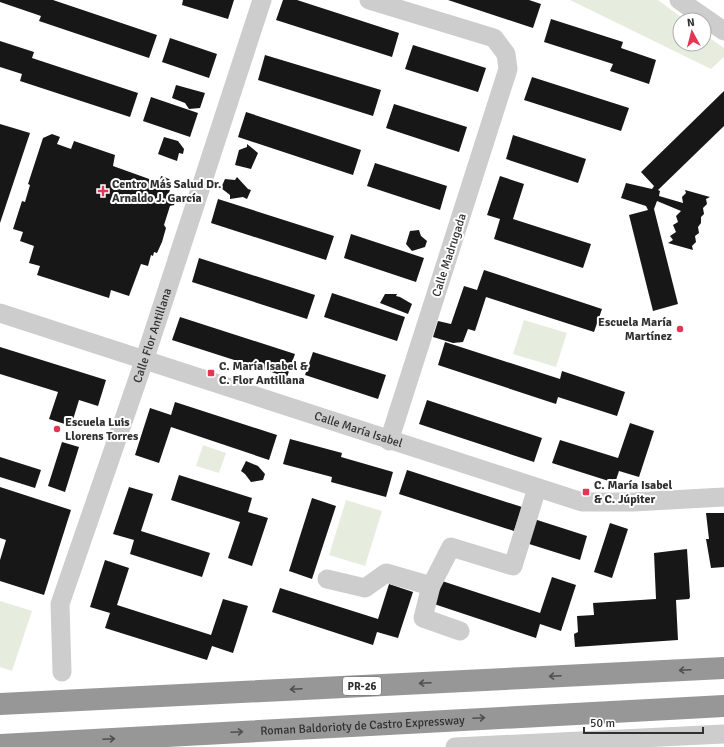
<svg xmlns="http://www.w3.org/2000/svg" width="724" height="747" viewBox="0 0 724 747" font-family="Signika,sans-serif">
  <style>
    .green { fill: #e7edde }
    .building { fill: #171717 }
    .lines { fill: none; stroke-linecap: round; stroke-linejoin: round }
    .minor { stroke: #cdcdcd; stroke-width: 19 }
    .highway { stroke: #979797; stroke-width: 22 }
    .oneway { stroke: #4f4f4f }
    .poi-dot { fill: #e43554; stroke: #fff; stroke-width: 1.5 }
    .labels { text-anchor: middle; stroke-width: 4; stroke-linejoin: round; paint-order: stroke }
    .shield { fill: #fff; stroke: #6e6e6e; stroke-width: 1 }
    .shield-label { font-size: 11px; font-weight: bold; fill: #303030 }
    .poi-label { font-size: 12px; font-weight: bold; fill: #303030; stroke: #fff; text-anchor: start }
    .street-label { font-size: 12px; fill: #303030; stroke: #fff }
  </style>
  <rect width="100%" height="100%" fill="#fff"/>
  <path class="green" d="M570 0H658L685 20H680V44H704V34L724 48V57L711 69Z
    M524 320 567 333 556 367 513 354Z
    M203 445 226 453 219 473 196 466Z
    M346 500 382 511 365 566 329 555Z
    M0 601 32 611 12 671 0 667Z"/>
  <path class="building" d="M0 0H53L157 35 149 58 39 21 41 16 0 2Z
    M183 0H234L228 19 182 5Z
    M283 0H297L399 33 392 57 276 20Z
    M448 0H529L541 4 533 28Z
    M551 19 623 42 621 48 656 60 649 84 610 71 613 64 544 42Z
    M170 38 217 54 209 78 162 62Z
    M0 41 34 52 32 58 138 93 130 117 20 81 22 74 0 67Z
    M413 45 486 68 478 92 405 69Z
    M265 55 381 90 373 116 258 80Z
    M532 77 629 108 621 131 524 100Z
    M176 85 205 93 200 108 189 109 185 103 172 98Z
    M724 91V126L658 190 660 191 659 196 683 203 682 197 686 193 685 190 710 197 706 199 707 204 703 208 704 214 701 217V223L698 227 699 233 695 236 696 242 692 246 693 250 668 243 673 240 670 236 676 232 673 225 678 222 676 216 681 211 657 201 654 209 678 304 653 311 629 215 648 210 646 206 621 198 626 183 652 189 654 186 641 172Z
    M151 97 198 113 190 137 143 121Z
    M394 104 467 127 459 152 386 128Z
    M246 112 361 150 353 175 238 137Z
    M0 124 30 133 0 223Z
    M52 134 60 137 57 144 71 149 74 141 115 155 113 166 152 180 151 183 159 185 161 176 169 179 172 183 169 193 177 196 174 205 170 206 164 225 166 228 162 242 157 253 154 252 153 256 151 255 148 266 141 264 129 296 111 290 109 298 37 275 40 266 29 263 34 246 20 241 23 232 13 229 22 201 25 202 30 185 28 184 43 138Z
    M513 135 586 159 578 183 506 159Z
    M164 137 178 141 184 149 183 154 179 153 177 161 158 154Z
    M247 144 258 153 251 169 235 165 239 150 247 147Z
    M375 163 447 186 440 210 367 186Z
    M500 176 524 184 513 219 591 244 583 268 494 239 500 219 487 215Z
    M237 177 248 189 251 190 247 199 243 197 230 199V195L221 188 225 179 235 180Z
    M218 199 334 236 326 260 211 223Z
    M419 230 421 236 427 241 425 247 412 251 406 244 410 231Z
    M351 234 424 258 416 282 344 258Z
    M199 258 315 295 307 319 192 282Z
    M484 270 602 309 594 332 486 297 475 331 468 329 463 342 453 343 433 337 438 321 451 324 464 286 477 290Z
    M332 293 405 317 397 341 324 317Z
    M385 294H397L396 296 400 297 412 304 408 314 380 303Z
    M180 317 295 354 287 377 172 340Z
    M445 342 560 379 562 371 625 392 617 416 558 397 556 404 438 365Z
    M0 347 106 380 98 406 79 400 71 426 49 419 58 392 0 374Z
    M313 352 386 375 378 399 305 375Z
    M427 400 542 438 534 462 419 424Z
    M175 402 277 435 269 460 171 427 159 463 135 455 150 408 171 415Z
    M630 423 654 431 639 477 619 471 615 483 552 463 560 440 618 458Z
    M290 439 342 453 341 457 393 472 386 497 331 482 332 477 283 464Z
    M62 442 79 447 65 492 48 486Z
    M0 457 41 470 35 488 0 477Z
    M246 461 258 466 265 474 263 480 251 482 245 474 241 471Z
    M407 470 522 507 514 531 399 494Z
    M179 475 252 498 248 512 268 518 252 566 228 558 240 522 171 500Z
    M0 487 71 510 44 595 0 581V560L6 540 0 538Z
    M129 487 153 494 141 531 210 553 202 577 130 554 134 540 113 534Z
    M312 498 336 506 312 579 289 571Z
    M706 513H724V567L711 568 706 539H709Z
    M534 519 587 536 580 560 526 543Z
    M610 523 628 529 612 578 594 572Z
    M687 549 690 597 689 599 676 600 678 640 575 647 574 634 578 632 577 616 594 615 593 603 656 599 654 553Z
    M105 560 129 568 117 605 211 635 223 599 248 606 233 653 212 646 207 660 105 628 110 613 90 607Z
    M552 577 576 585 561 631 540 624 536 638 434 604 442 581 540 613Z
    M389 584 413 592 398 638 377 632 373 645 272 612 280 588 378 619Z"/>
  <g class="lines">
    <g class="minor">
      <path d="M369 0 494 38 506 54 508 69 389 441"/>
      <path d="M679 0 724 31"/>
      <path id="s1" d="M0 313 582 502H633L724 497"/>
      <path d="M327 579 365 588 386 573 431 586 451 547 513 566 537 488"/>
      <path d="M431 586 423 618 460 631"/>
      <path id="s2" d="M62 672 60 604 144 361 262 0"/>
      <path d="M455 747 724 734"/>
    </g>
    <g class="highway">
      <path d="M0 704 724 668"/>
      <path id="s3" d="M0 745 724 706"/>
    </g>
  </g>
  <defs><path id="oneway-shaft" d="M-6 0H5M1.5-3L5.5 0L1.5 3" fill="none" stroke-width="1.6" stroke-linecap="round" stroke-linejoin="round"/></defs>
  <g class="oneway">
    <use href="#oneway-shaft" transform="translate(685 670) rotate(177)"/>
    <use href="#oneway-shaft" transform="translate(555 676) rotate(177)"/>
    <use href="#oneway-shaft" transform="translate(425 683) rotate(177)"/>
    <use href="#oneway-shaft" transform="translate(296 689) rotate(177)"/>
    <use href="#oneway-shaft" transform="translate(479 718) rotate(-3)"/>
    <use href="#oneway-shaft" transform="translate(237 732) rotate(-3)"/>
    <use href="#oneway-shaft" transform="translate(109 739) rotate(-3)"/>
  </g>
  <g class="poi-dot">
    <path d="M101 185h4v4h4v4h-4v4h-4v-4h-4v-4h4z"/>
    <circle cx="680" cy="329" r="4"/>
    <rect x="207" y="369" width="8" height="8" rx="2"/>
    <circle cx="57" cy="429" r="4"/>
    <rect x="582" y="488" width="8" height="8" rx="2"/>
  </g>
  <g class="labels">
    <rect class="shield" x="343" y="677" width="38" height="18" rx="3"/>
    <g class="shield-label">
      <text x="362" y="690">PR-26</text>
    </g>
    <g class="poi-label">
      <text x="112" y="188">Centro Más Salud Dr.<tspan x="112" dy="14">Arnaldo J. García</tspan></text>
      <text x="672" y="326" text-anchor="end">Escuela María<tspan x="672" dy="14">Martínez</tspan></text>
      <text x="219" y="370">C. María Isabel &amp;<tspan x="219" dy="14">C. Flor Antillana</tspan></text>
      <text x="65" y="426">Escuela Luis<tspan x="65" dy="14">Llorens Torres</tspan></text>
      <text x="594" y="489">C. María Isabel<tspan x="594" dy="14">&amp; C. Júpiter</tspan></text>
    </g>
    <g class="street-label">
      <text transform="translate(449 255) rotate(-72)" y="4">Calle Madrugada</text>
      <text dy="4" stroke="none"><textPath href="#s2" startOffset="352">Calle Flor Antillana</textPath></text>
      <text dy="4" stroke="none"><textPath href="#s1" startOffset="377">Calle María Isabel</textPath></text>
      <text dy="4" stroke="none"><textPath href="#s3" startOffset="363">Roman Baldorioty de Castro Expressway</textPath></text>
    </g>
  </g>
  <g transform="translate(692 32) rotate(353)"><circle r="19" fill="#ffffff" stroke="#acacac"/>
  <path d="M0-3L7 15L0 10L-7 15Z" fill="#e43554"/>
  <text y="-6" font-size="11" font-weight="bold" text-anchor="middle" fill="#303030">N</text>
  </g>
  <path d="M584 727v6h119v-6" fill="none" stroke="#303030" stroke-width="2"/>
  <text x="590" y="727" font-size="12" fill="#303030" stroke="#ffffff" stroke-width="3" paint-order="stroke">50 m</text>
</svg>
